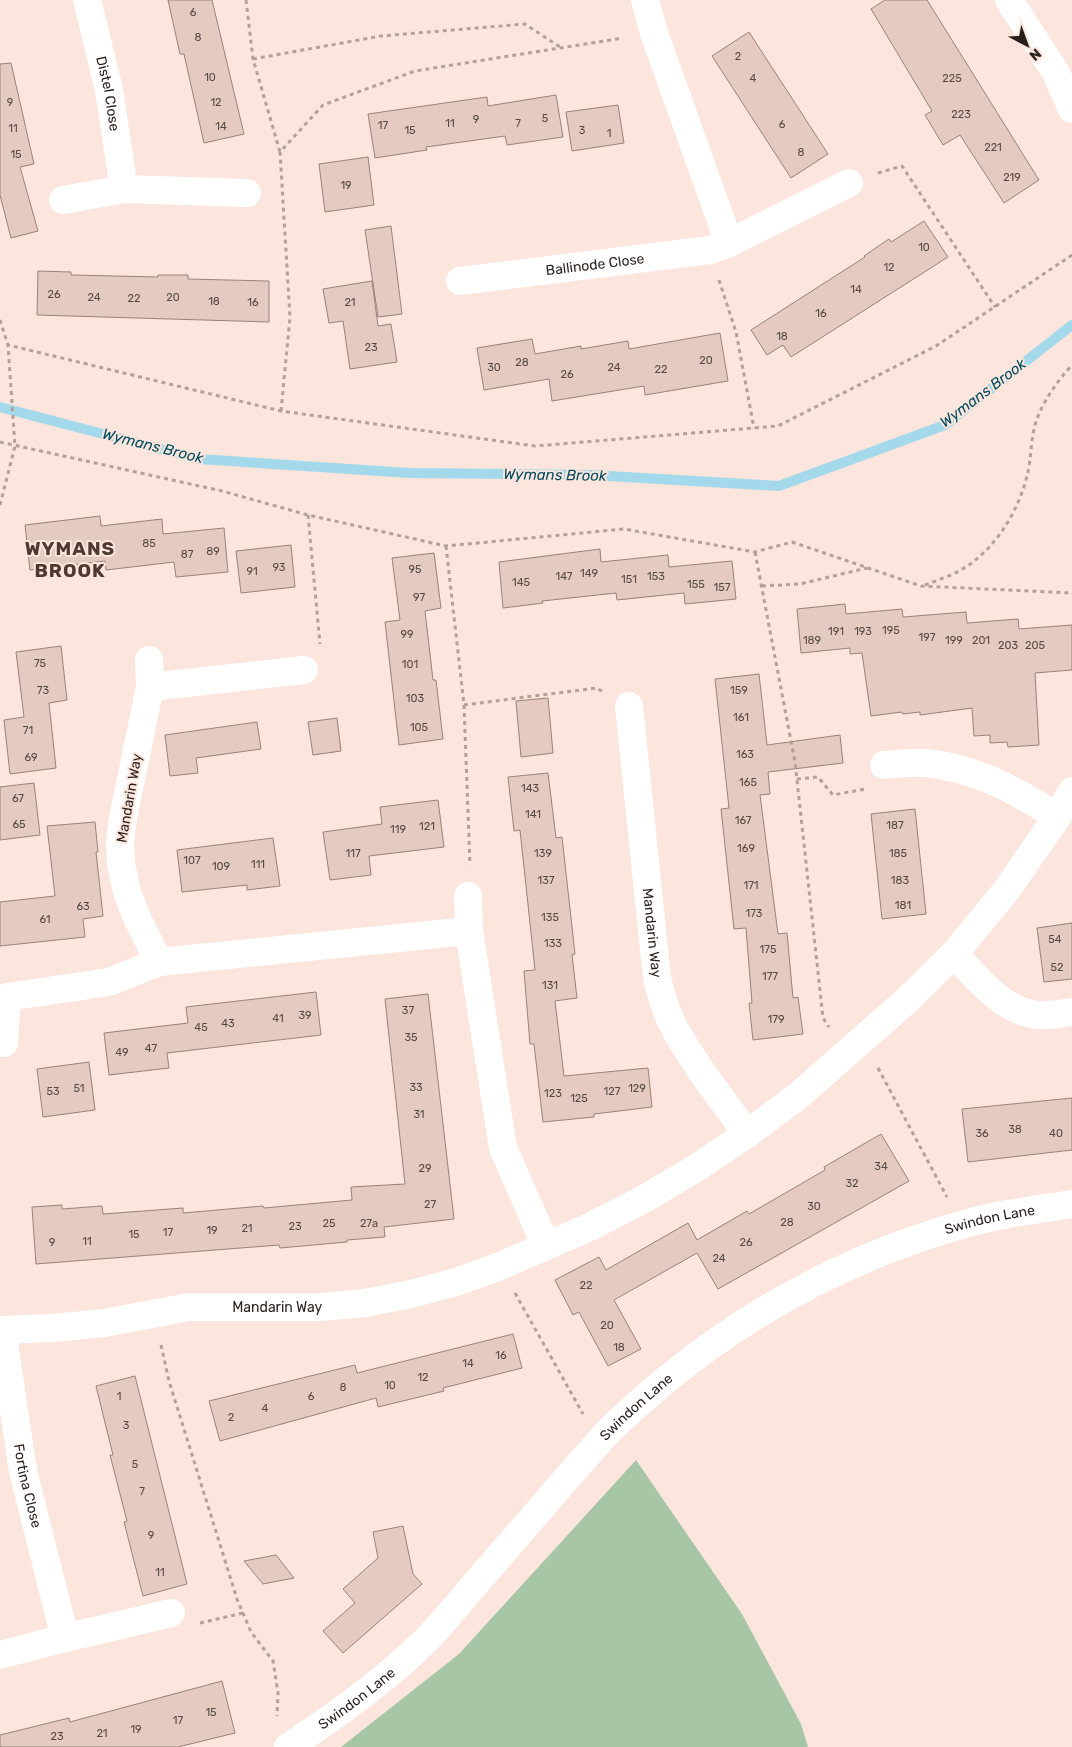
<svg xmlns="http://www.w3.org/2000/svg" width="1072" height="1747" viewBox="0 0 1072 1747" font-family="Rubik,sans-serif">
  <style>
    .green { fill: #a7c6a6 }
    .lines { fill: none; stroke-linecap: round; stroke-linejoin: round }
    .stream { stroke: #a3d9ea; stroke-width: 10 }
    .building { fill: #e4cabf; stroke: #9a8278 }
    .path { stroke: #b2a199; stroke-width: 3; stroke-dasharray: 4 4; stroke-linecap: butt }
    .minor { stroke: #fff; stroke-width: 28 }
    .tertiary { stroke: #fff; stroke-width: 28 }
    .labels { text-anchor: middle; stroke-width: 4; stroke-linejoin: round; paint-order: stroke }
    .number-label { font-size: 11px; fill: #574943 }
    .street-label { font-size: 14px; fill: #281e1a; stroke: #fbe5dc }
    .water-label { font-size: 15px; font-style: italic; fill: #004e5f; stroke: #fbe5dc }
    .district-label { font-size: 19px; font-weight: bold; letter-spacing: 1px; fill: #4e3930; stroke: #fbe5dc }
  </style>
  <rect width="100%" height="100%" fill="#fbe5dc"/>
  <path class="green" d="M636 1460 742 1614 801 1724 808 1747H341L459 1654Z"/>
  <g class="lines">
    <path class="stream" d="M0 407 199 459 410 473 591 475 779 486 945 425 1072 325"/>
  </g>
  <path class="building" d="M168 0H212L244 134 204 143 184 54H180Z
    M885 0H927L1039 180 1004 203 960 135 943 145 925 115 932 111 871 9Z
    M749 32 828 154 791 178 712 56Z
    M11 63 34 164 20 167 38 231 11 238 0 195V64Z
    M556 95 563 137 507 145 505 136 426 147 427 150 375 158 368 114 487 97 488 106Z
    M618 105 624 143 572 151 566 112Z
    M368 157 374 205 325 212 319 164Z
    M924 221 948 257 791 357 783 345 767 355 751 330 865 257 864 256 889 239 891 242Z
    M391 226 402 314 378 317 365 230Z
    M38 271 71 272V275L158 277V275H188V279L269 281V322L37 315Z
    M372 281 378 326 391 324 397 362 350 369 343 321 329 323 323 289Z
    M720 333 728 381 645 395 644 386 552 401 549 379 484 390 477 348 532 339 535 354 581 346V349L628 341 629 349Z
    M100 516 101 526 162 519 163 534 224 528 228 572 176 577 174 562 106 570 105 561 30 570 25 525Z
    M291 545 295 587 241 593 236 551Z
    M600 549 601 562 668 555 669 567 732 561 736 599 685 604 684 593 617 600 616 593 542 601 543 603 503 608 499 562Z
    M434 553 441 608 425 611 433 680H436L443 739 399 745 385 622 400 620 392 558Z
    M845 604 846 614 902 609 903 617 966 612 967 623 1018 619 1019 629 1072 625V670L1035 673 1039 745 1008 747 1007 742 990 743V735L974 736 972 708 920 715V712L903 714 902 712 871 716 862 653 850 654V648L801 653 797 609Z
    M61 646 67 700 49 703 56 768 10 774 4 720 24 717 16 652Z
    M759 674 767 745 840 735 843 763 768 772 770 794 760 795 778 934 787 933 793 998 798 997 803 1034 753 1040 749 1003H752L746 928 734 929 721 809 729 808 715 679Z
    M548 698 553 753 521 757 516 701Z
    M337 718 341 751 313 755 308 722Z
    M257 722 261 749 196 758 198 773 170 776 165 735Z
    M548 773 556 838 562 837 575 954 572 955 577 998 555 1001 564 1076 648 1068 652 1107 594 1114V1117L543 1122 534 1044H530L524 971 535 970 520 830 514 831 508 777Z
    M34 783 40 835 0 840V787Z
    M438 800 444 847 369 856 371 875 330 880 323 832 382 824 380 807Z
    M915 809 926 914 882 919 871 814Z
    M95 822 98 852H96L103 916 83 919 85 937 0 946V902L55 896 47 826Z
    M273 838 280 886 247 890V885L182 892 177 850Z
    M1072 923V979L1044 982 1037 928Z
    M316 992 321 1035 167 1053 169 1068 109 1075 104 1033 188 1023 186 1007Z
    M428 994 454 1219 384 1227 385 1237 347 1240V1242L280 1248 279 1245 36 1264 32 1207 62 1205V1209L102 1206 103 1214 183 1208V1213L263 1206 264 1208 352 1200 351 1187 405 1184 385 999Z
    M89 1062 95 1110 43 1117 37 1069Z
    M1072 1098V1150L968 1162 962 1109Z
    M881 1134 909 1181 718 1289 697 1253 614 1300 641 1349 608 1366 579 1312 573 1315 555 1280 599 1257 606 1270 688 1223 697 1240 747 1211 749 1214 825 1170 824 1167Z
    M513 1334 522 1368 443 1388 444 1391 378 1407 376 1398 220 1441 209 1401 355 1365 357 1373Z
    M135 1376 187 1584 143 1596 124 1522 127 1521 110 1455H113L96 1386Z
    M403 1526 413 1574 422 1584 343 1653 323 1631 355 1603 343 1589 378 1558 373 1532Z
    M276 1555 294 1578 263 1584 244 1561Z
    M222 1681 235 1733 178 1747H0V1735L69 1718 70 1722Z"/>
  <g class="lines">
    <path class="path" d="M246 0 253 59 280 152
      M253 59 381 36 525 24 560 47
      M878 173 902 166 995 307
      M719 280 736 332 754 428
      M0 320 8 345
      M281 411 290 317 280 152 323 105 415 71 623 38
      M0 442 222 491 308 515 446 546 624 529 755 552 792 542 921 586 1072 593
      M0 505 15 446 8 345 281 411 535 446 778 426 936 346 1072 255
      M308 515 320 644
      M446 546 464 705 470 865
      M755 552 795 762 823 1018 829 1027
      M925 585C941 579 959 573 973 562 1000 541 1019 508 1027 476 1032 458 1030 437 1037 419 1044 400 1058 380 1072 365
      M762 586 800 584 867 568
      M464 705 596 688 602 691
      M797 779 818 777 833 795 865 789
      M878 1068 947 1197
      M515 1293 583 1414
      M161 1345 169 1381 237 1599 251 1632 273 1661 278 1693 277 1716
      M200 1623 243 1613"/>
    <g class="minor">
      <path id="s1" d="M87 0 109 90 124 189"/>
      <path d="M645 0 654 33 729 243"/>
      <path d="M1009 0 1056 73 1072 109"/>
      <path d="M63 200 124 189 247 193"/>
      <path id="s2" d="M460 281 710 250 729 243 849 183"/>
      <path d="M149 660 150 687 123 818 120 841 121 864 127 892 137 918 159 962"/>
      <path d="M150 687 304 670"/>
      <path id="s3" d="M629 706 657 978C661 995 666 1013 675 1029 695 1066 723 1100 747 1134"/>
      <path d="M884 765C898 764 913 762 926 763 975 768 1016 790 1057 817"/>
      <path d="M468 896 469 931 503 1148 546 1246"/>
      <path d="M954 954C977 977 1002 1011 1037 1015 1049 1016 1060 1014 1072 1012"/>
      <path d="M4 1043 7 997 109 982 159 962 469 931"/>
      <path id="s4" d="M0 1330 53 1328 104 1323 189 1307H320L365 1303 411 1294 456 1282 500 1266 590 1227 644 1199 696 1168 747 1134 798 1096 905 1002 954 954 1008 888 1057 817 1072 791"/>
      <path id="s5" d="M2 1330 23 1471 65 1638"/>
      <path d="M0 1655 65 1638 171 1613"/>
    </g>
    <path class="tertiary" id="s6" d="M288 1747C336 1716 383 1682 424 1642 442 1624 459 1603 476 1583 519 1534 561 1484 605 1435 624 1415 646 1397 667 1379 754 1308 853 1256 961 1225 997 1214 1035 1210 1072 1204"/>
  </g>
  <g class="labels">
    <g class="number-label">
      <text x="193" y="16">6</text>
      <text x="198" y="41">8</text>
      <text x="738" y="60">2</text>
      <text x="210" y="81">10</text>
      <text x="753" y="82">4</text>
      <text x="952" y="82">225</text>
      <text x="10" y="106">9</text>
      <text x="216" y="106">12</text>
      <text x="961" y="118">223</text>
      <text x="545" y="122">5</text>
      <text x="476" y="123">9</text>
      <text x="450" y="127">11</text>
      <text x="518" y="127">7</text>
      <text x="782" y="128">6</text>
      <text x="383" y="129">17</text>
      <text x="221" y="130">14</text>
      <text x="13" y="132">11</text>
      <text x="410" y="134">15</text>
      <text x="582" y="134">3</text>
      <text x="609" y="137">1</text>
      <text x="993" y="151">221</text>
      <text x="801" y="156">8</text>
      <text x="16" y="158">15</text>
      <text x="1012" y="181">219</text>
      <text x="346" y="189">19</text>
      <text x="924" y="251">10</text>
      <text x="889" y="271">12</text>
      <text x="856" y="293">14</text>
      <text x="54" y="298">26</text>
      <text x="94" y="301">24</text>
      <text x="173" y="301">20</text>
      <text x="134" y="302">22</text>
      <text x="214" y="305">18</text>
      <text x="253" y="306">16</text>
      <text x="350" y="306">21</text>
      <text x="821" y="317">16</text>
      <text x="782" y="340">18</text>
      <text x="371" y="351">23</text>
      <text x="706" y="364">20</text>
      <text x="522" y="366">28</text>
      <text x="494" y="371">30</text>
      <text x="614" y="371">24</text>
      <text x="661" y="373">22</text>
      <text x="567" y="378">26</text>
      <text x="149" y="547">85</text>
      <text x="213" y="555">89</text>
      <text x="187" y="558">87</text>
      <text x="279" y="571">93</text>
      <text x="415" y="573">95</text>
      <text x="252" y="575">91</text>
      <text x="589" y="577">149</text>
      <text x="564" y="580">147</text>
      <text x="656" y="580">153</text>
      <text x="629" y="583">151</text>
      <text x="521" y="586">145</text>
      <text x="696" y="588">155</text>
      <text x="722" y="591">157</text>
      <text x="419" y="601">97</text>
      <text x="891" y="634">195</text>
      <text x="836" y="635">191</text>
      <text x="863" y="635">193</text>
      <text x="407" y="638">99</text>
      <text x="927" y="641">197</text>
      <text x="812" y="644">189</text>
      <text x="954" y="644">199</text>
      <text x="981" y="644">201</text>
      <text x="1008" y="649">203</text>
      <text x="1035" y="649">205</text>
      <text x="40" y="667">75</text>
      <text x="410" y="668">101</text>
      <text x="43" y="694">73</text>
      <text x="739" y="694">159</text>
      <text x="415" y="702">103</text>
      <text x="741" y="721">161</text>
      <text x="419" y="731">105</text>
      <text x="28" y="734">71</text>
      <text x="745" y="758">163</text>
      <text x="31" y="761">69</text>
      <text x="748" y="786">165</text>
      <text x="530" y="792">143</text>
      <text x="18" y="802">67</text>
      <text x="533" y="818">141</text>
      <text x="743" y="824">167</text>
      <text x="19" y="828">65</text>
      <text x="895" y="829">187</text>
      <text x="427" y="830">121</text>
      <text x="398" y="833">119</text>
      <text x="746" y="852">169</text>
      <text x="353" y="857">117</text>
      <text x="543" y="857">139</text>
      <text x="898" y="857">185</text>
      <text x="192" y="864">107</text>
      <text x="258" y="868">111</text>
      <text x="221" y="870">109</text>
      <text x="546" y="884">137</text>
      <text x="900" y="884">183</text>
      <text x="751" y="889">171</text>
      <text x="903" y="909">181</text>
      <text x="83" y="910">63</text>
      <text x="754" y="917">173</text>
      <text x="550" y="921">135</text>
      <text x="45" y="923">61</text>
      <text x="1055" y="943">54</text>
      <text x="553" y="947">133</text>
      <text x="768" y="953">175</text>
      <text x="1057" y="971">52</text>
      <text x="770" y="980">177</text>
      <text x="550" y="989">131</text>
      <text x="408" y="1014">37</text>
      <text x="305" y="1019">39</text>
      <text x="278" y="1022">41</text>
      <text x="776" y="1023">179</text>
      <text x="228" y="1027">43</text>
      <text x="201" y="1031">45</text>
      <text x="411" y="1041">35</text>
      <text x="151" y="1052">47</text>
      <text x="122" y="1056">49</text>
      <text x="416" y="1091">33</text>
      <text x="79" y="1092">51</text>
      <text x="637" y="1092">129</text>
      <text x="53" y="1095">53</text>
      <text x="612" y="1095">127</text>
      <text x="553" y="1097">123</text>
      <text x="579" y="1102">125</text>
      <text x="419" y="1118">31</text>
      <text x="1015" y="1133">38</text>
      <text x="982" y="1137">36</text>
      <text x="1056" y="1137">40</text>
      <text x="881" y="1170">34</text>
      <text x="425" y="1172">29</text>
      <text x="852" y="1187">32</text>
      <text x="430" y="1208">27</text>
      <text x="814" y="1210">30</text>
      <text x="787" y="1226">28</text>
      <text x="329" y="1227">25</text>
      <text x="369" y="1227">27a</text>
      <text x="295" y="1230">23</text>
      <text x="247" y="1232">21</text>
      <text x="212" y="1234">19</text>
      <text x="168" y="1236">17</text>
      <text x="134" y="1238">15</text>
      <text x="87" y="1245">11</text>
      <text x="52" y="1246">9</text>
      <text x="746" y="1246">26</text>
      <text x="719" y="1262">24</text>
      <text x="586" y="1289">22</text>
      <text x="607" y="1329">20</text>
      <text x="619" y="1351">18</text>
      <text x="501" y="1359">16</text>
      <text x="468" y="1367">14</text>
      <text x="423" y="1381">12</text>
      <text x="390" y="1389">10</text>
      <text x="343" y="1391">8</text>
      <text x="119" y="1400">1</text>
      <text x="311" y="1400">6</text>
      <text x="265" y="1412">4</text>
      <text x="231" y="1421">2</text>
      <text x="126" y="1429">3</text>
      <text x="135" y="1468">5</text>
      <text x="142" y="1495">7</text>
      <text x="151" y="1539">9</text>
      <text x="160" y="1576">11</text>
      <text x="211" y="1716">15</text>
      <text x="178" y="1724">17</text>
      <text x="136" y="1733">19</text>
      <text x="102" y="1737">21</text>
      <text x="57" y="1740">23</text>
    </g>
    <g class="street-label">
      <text dy="5" stroke="none"><textPath href="#s1" startOffset="96">Distel Close</textPath></text>
      <text dy="5" stroke="none"><textPath href="#s2" startOffset="136">Ballinode Close</textPath></text>
      <text transform="translate(129 798) rotate(-80)" y="5">Mandarin Way</text>
      <text dy="5" stroke="none"><textPath href="#s3" startOffset="228">Mandarin Way</textPath></text>
      <text dy="5" stroke="none"><textPath href="#s6" startOffset="894">Swindon Lane</textPath></text>
      <text dy="5" stroke="none"><textPath href="#s4" startOffset="279">Mandarin Way</textPath></text>
      <text dy="5" stroke="none"><textPath href="#s6" startOffset="489">Swindon Lane</textPath></text>
      <text dy="5" stroke="none"><textPath href="#s5" startOffset="158">Fortina Close</textPath></text>
      <text dy="5" stroke="none"><textPath href="#s6" startOffset="84">Swindon Lane</textPath></text>
    </g>
    <g class="water-label">
      <text transform="translate(983 393) rotate(-37)" y="5">Wymans Brook</text>
      <text transform="translate(153 446) rotate(14)" y="5">Wymans Brook</text>
      <text transform="translate(555 475) rotate(1)" y="5">Wymans Brook</text>
    </g>
    <g class="district-label">
      <text x="70" y="555">WYMANS<tspan x="70" dy="22">BROOK</tspan></text>
    </g>
  </g>
  <g transform="translate(1027 45) rotate(139)" stroke="#fbe5dc" stroke-width="4" paint-order="stroke">
  <path d="M0-4L9 19L0 12L-9 19Z" fill="#281e1a"/>
  <text y="-8" font-size="14" font-weight="bold" text-anchor="middle" fill="#281e1a">N</text>
  </g>
</svg>
